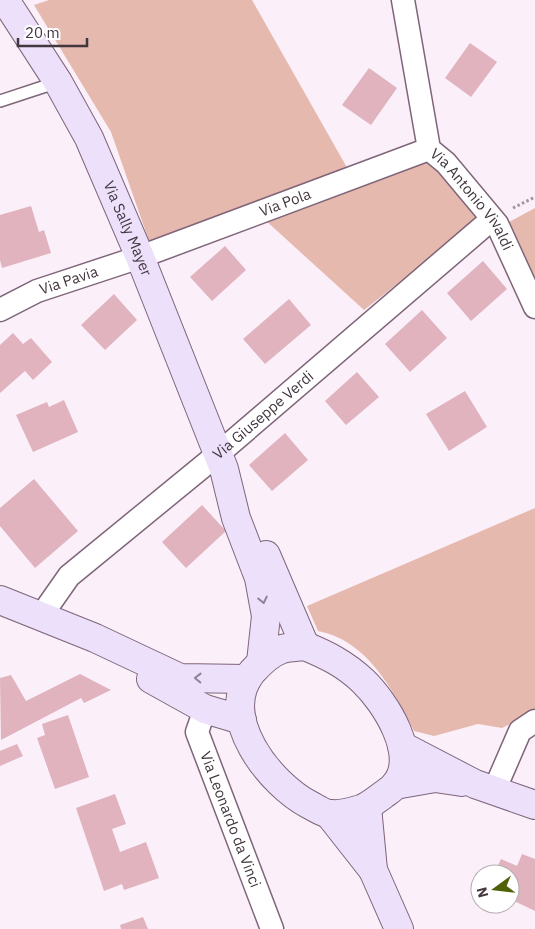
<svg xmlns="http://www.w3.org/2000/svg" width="535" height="929" viewBox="0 0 535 929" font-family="'IBM Plex Sans',sans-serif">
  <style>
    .forest { fill: #e6b9af }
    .building { fill: #e0b3be }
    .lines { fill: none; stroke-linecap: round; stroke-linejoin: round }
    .lane-casing { stroke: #7f657a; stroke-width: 14 }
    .street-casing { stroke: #7f657a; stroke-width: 25 }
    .secondary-casing { stroke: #7f657a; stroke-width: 30 }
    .path { stroke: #a1959e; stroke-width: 3; stroke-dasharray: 2.5 2.5; stroke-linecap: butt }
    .lane { stroke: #fff; stroke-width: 11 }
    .street { stroke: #fff; stroke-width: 22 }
    .secondary { stroke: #ece0fb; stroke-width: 28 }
    .oneway { stroke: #8e8294 }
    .labels { text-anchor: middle; stroke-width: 4; stroke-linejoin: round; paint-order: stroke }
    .street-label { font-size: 15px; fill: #42363f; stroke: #fff }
  </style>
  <rect width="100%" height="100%" fill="#fbeff9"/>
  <path class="forest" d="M49 0H252L358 187 426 159 483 217 364 310 264 219 156 261 111 132 34 5Z
    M535 208V291L509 222Z
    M535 508V712L502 728 478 724 434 736 414 731C393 690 367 640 318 631L307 606Z"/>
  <path class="building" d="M470 43 497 62 471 97 445 78Z
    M369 68 397 88 371 125 342 105Z
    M31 206 39 232 44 230 51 253 2 268 0 260V215Z
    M225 246 246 270 212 301 190 277Z
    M483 261 507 289 471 321 447 293Z
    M114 294 137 320 105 350 81 325Z
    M289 299 311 325 265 364 243 339Z
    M422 310 447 338 410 372 385 344Z
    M13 333 23 344 31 338 52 362 33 380 25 371 0 393V345Z
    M357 372 379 397 346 425 325 401Z
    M465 391 487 427 449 451 426 414Z
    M64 400 78 432 33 452 16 415 47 402 49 407Z
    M285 433 308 460 272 491 249 465Z
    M34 479 78 531 35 568 0 526V508Z
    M202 505 226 531 186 568 162 542Z
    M80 674 111 690 84 703 81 698 1 740 0 678 11 675 26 701Z
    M68 715 89 777 55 789 37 738 45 735 42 724Z
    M17 744 23 756 0 766V751Z
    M115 794 126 824 112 829 120 852 146 842 159 878 124 890 122 884 104 891 76 808Z
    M522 854 535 859V911L510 899V874H494L501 859 517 866Z
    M143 917 148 929H121L120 925Z"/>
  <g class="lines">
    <defs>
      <path id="lane" d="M0 101 58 82"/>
      <g id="street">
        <path id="s1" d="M403 0 429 149 446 163 497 224 535 307"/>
        <path id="s2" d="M0 310 37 291 140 257 429 149"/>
        <path id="s3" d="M41 616 69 576 218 454 492 219"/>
        <path id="s4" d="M205 709 197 732 272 929"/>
        <path d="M494 791 520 731 535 721"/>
      </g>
      <g id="secondary">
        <path id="s5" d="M5 0 58 82 89 138 140 257 224 469 236 518 259 578 266 616 261 662"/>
        <path d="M266 555 305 646"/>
        <path d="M0 600 95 638 180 678 247 679"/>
        <path d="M305 646C327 655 345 664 363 681 385 702 420 756 395 785 392 789 387 792 383 795 376 800 369 806 361 809 351 812 341 815 331 814 324 814 316 808 310 805 270 784 216 717 252 672 260 663 271 653 282 649 289 647 298 647 305 646Z"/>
        <path d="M151 679 205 709 242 720"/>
        <path d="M402 746 475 784 535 805"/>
        <path d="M395 785 435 778 462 782"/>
        <path d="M367 807 373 870"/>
        <path d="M329 814 373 870 399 929"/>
      </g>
    </defs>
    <use href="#lane" class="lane-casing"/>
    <use href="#street" class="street-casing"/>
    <use href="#secondary" class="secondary-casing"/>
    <path class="path" d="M513 208 535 197"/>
    <use href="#lane" class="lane"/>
    <use href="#street" class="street"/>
    <use href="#secondary" class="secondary"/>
  </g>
  <defs><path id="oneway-chevron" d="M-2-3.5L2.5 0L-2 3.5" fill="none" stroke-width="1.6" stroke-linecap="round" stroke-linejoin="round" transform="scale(1.25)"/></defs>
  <g class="oneway">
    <use href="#oneway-chevron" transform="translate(263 600) rotate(78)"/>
    <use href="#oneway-chevron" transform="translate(198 678) rotate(-179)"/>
  </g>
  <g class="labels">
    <g class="street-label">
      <text dy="5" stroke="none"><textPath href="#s1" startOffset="218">Via Antonio Vivaldi</textPath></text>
      <text dy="5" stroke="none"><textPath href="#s2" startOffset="305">Via Pola</textPath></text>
      <text dy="5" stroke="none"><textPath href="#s5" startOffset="260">Via Sally Mayer</textPath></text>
      <text dy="5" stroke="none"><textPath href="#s2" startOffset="75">Via Pavia</textPath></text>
      <text dy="5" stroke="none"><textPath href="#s3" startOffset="301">Via Giuseppe Verdi</textPath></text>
      <text dy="5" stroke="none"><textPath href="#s4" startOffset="118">Via Leonardo da Vinci</textPath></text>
    </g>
  </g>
  <g transform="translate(495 889) rotate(255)"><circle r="24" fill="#ffffff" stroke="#b3afb2"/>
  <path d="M0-4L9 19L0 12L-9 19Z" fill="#506208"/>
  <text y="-8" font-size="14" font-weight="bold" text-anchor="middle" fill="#42363f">N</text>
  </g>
  <path d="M18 38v8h69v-8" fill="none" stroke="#42363f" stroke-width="2.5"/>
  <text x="25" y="38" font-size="15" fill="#42363f" stroke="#ffffff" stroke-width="4" paint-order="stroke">20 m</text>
</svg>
